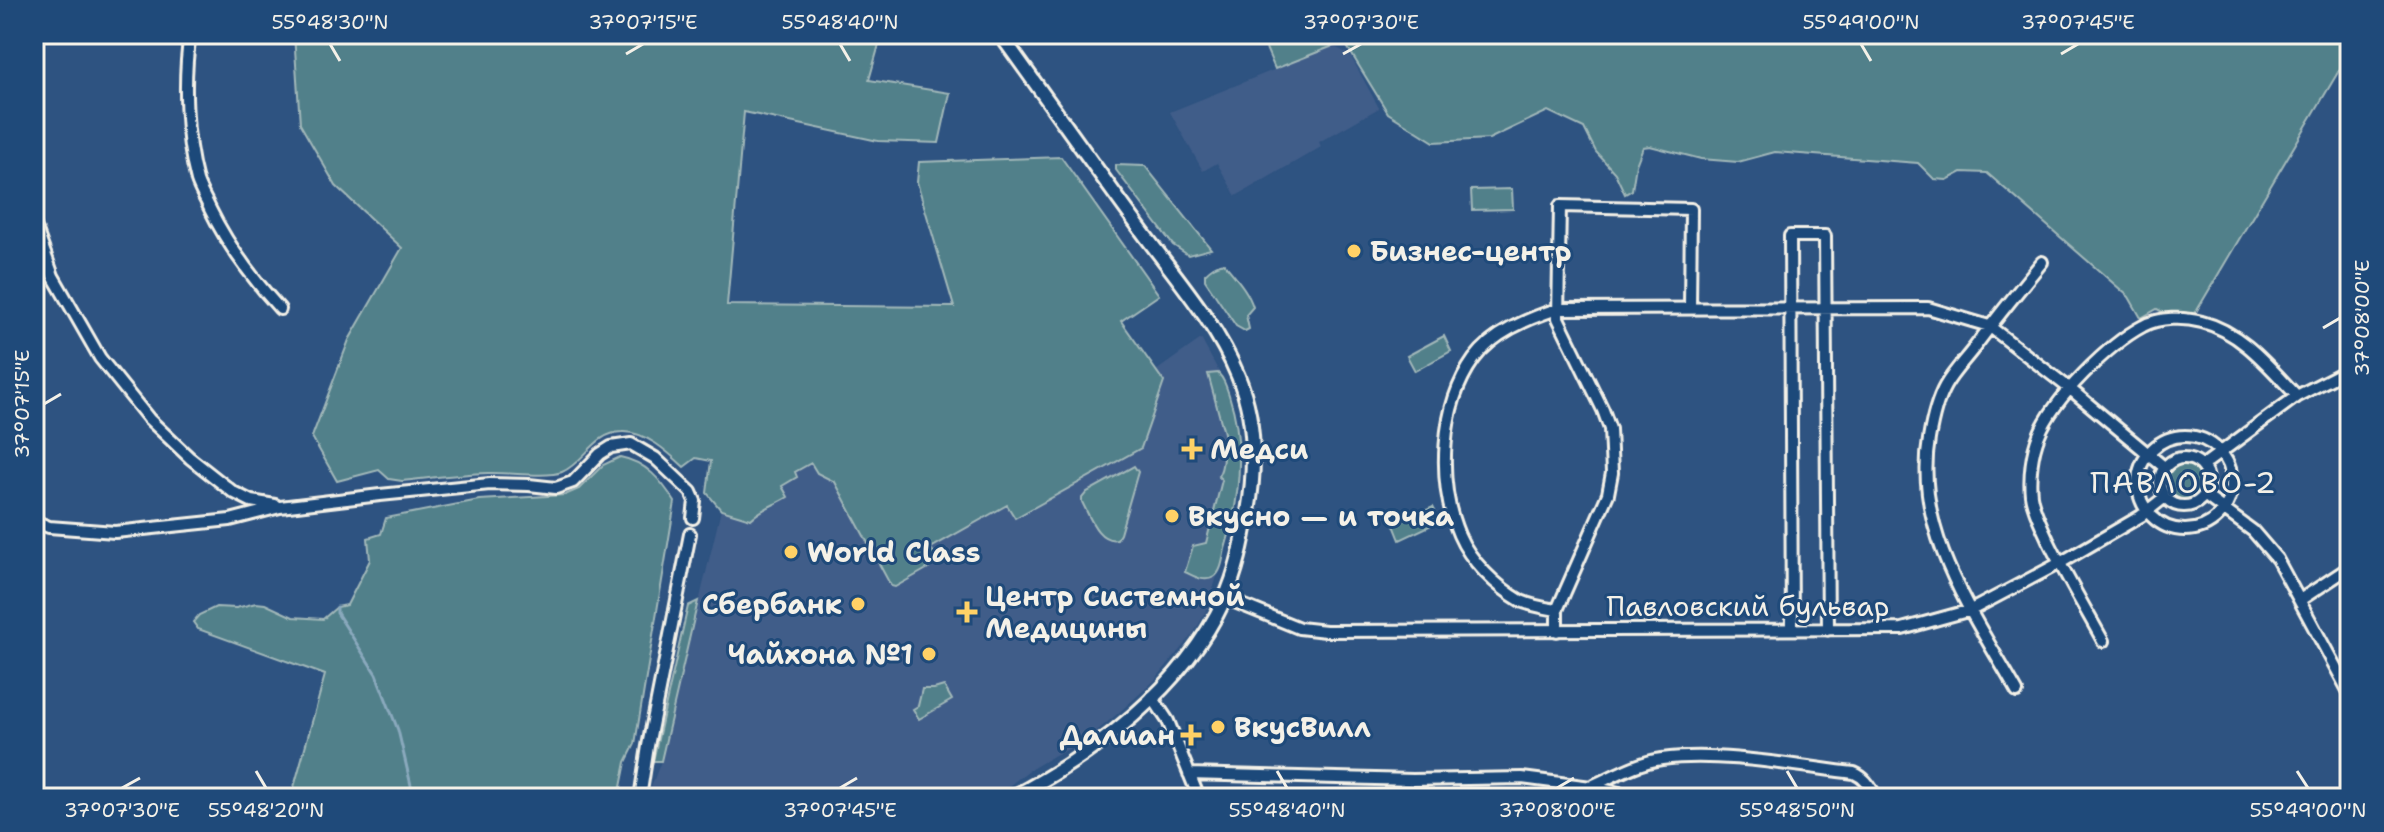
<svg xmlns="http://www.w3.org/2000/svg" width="2384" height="832" viewBox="0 0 2384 832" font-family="'Shantell Sans',sans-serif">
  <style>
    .built { fill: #415d89 }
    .green { fill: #51808a; stroke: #a2b8b9; stroke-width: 2 }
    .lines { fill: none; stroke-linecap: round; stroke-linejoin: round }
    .stream { stroke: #8aa9bd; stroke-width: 3 }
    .minor-casing { stroke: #f4f1e8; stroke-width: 16 }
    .major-casing { stroke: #f4f1e8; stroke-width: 18 }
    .minor { stroke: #1f4a7a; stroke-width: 10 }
    .major { stroke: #1f4a7a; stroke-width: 12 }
    .ticks { fill: none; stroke: #f4f1e8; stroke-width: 3 }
    .poi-dot { fill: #ffd166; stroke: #1f4a7a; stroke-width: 3 }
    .labels { text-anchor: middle; stroke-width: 6; stroke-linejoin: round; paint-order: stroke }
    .poi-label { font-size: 28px; font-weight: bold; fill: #f4f1e8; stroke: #1f4a7a; text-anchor: start }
    .street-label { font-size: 28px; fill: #f4f1e8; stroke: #1f4a7a }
    .neighbourhood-label { font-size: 30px; letter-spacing: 2px; fill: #f4f1e8; stroke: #1f4a7a }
    .neatline { fill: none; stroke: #f4f1e8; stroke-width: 3 }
    .ticks-label { font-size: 20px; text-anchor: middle; fill: #f4f1e8 }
  </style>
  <rect width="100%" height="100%" fill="#2e5381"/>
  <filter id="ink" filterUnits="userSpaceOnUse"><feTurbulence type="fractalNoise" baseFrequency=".0125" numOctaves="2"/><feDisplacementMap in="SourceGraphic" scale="16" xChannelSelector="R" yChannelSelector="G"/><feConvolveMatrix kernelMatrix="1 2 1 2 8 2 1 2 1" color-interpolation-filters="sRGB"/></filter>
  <g filter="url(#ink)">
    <path class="built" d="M1333 46 1350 55 1379 108 1319 142 1321 147 1236 196 1217 163 1203 171 1170 112Z
      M1201 339 1225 383 1234 412 1239 451 1237 489 1230 534 1206 612 1193 634 1154 681 1115 716 1081 744 1055 755 1028 771 1005 789 986 798H647L661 761 721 510 752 519 761 509 771 508 788 497 781 486 794 472 811 462 817 473 835 482 939 562 931 548 1007 505 1016 518 1159 393 1163 382 1156 371Z"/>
    <path class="green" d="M294 34H882L869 80 950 93 939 143 878 141 744 112 727 305 954 307 917 182 919 162 1061 157 1159 295 1121 321 1164 382 1141 448 1015 518 1007 505 931 548 939 562 895 587 891 586 835 482 817 473 811 463 795 472 797 477 782 486 788 497C775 505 762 508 751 519L721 510 707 493 711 461 696 458 684 467C668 452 645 431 622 432 595 432 584 463 562 472 547 478 506 472 488 473 459 474 431 478 402 481L389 479 379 470 337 481 312 437 349 340 402 248 336 186 300 124Z
      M1260 34H1331L1333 46 1275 69Z
      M1350 34H2350V52L2196 312 2188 319 2170 316 2157 309 2141 318 2129 297 1987 173 1962 172 1947 180 1934 179 1918 163 1775 152 1738 162 1701 159 1650 146 1643 147 1636 165 1632 190 1625 194 1615 173 1596 152 1584 128 1548 111 1489 139 1434 142 1388 113 1348 48Z
      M1116 165 1145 166 1211 249 1188 255 1173 245 1116 170Z
      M1512 189 1513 209 1472 210 1471 190Z
      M1224 263C1235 277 1248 290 1253 307L1246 315 1249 329 1245 331 1236 326 1205 280V274C1211 268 1215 265 1224 263Z
      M1444 336 1451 351 1415 371 1407 356Z
      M1218 373C1224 379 1226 386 1229 395 1245 444 1240 499 1225 549 1223 557 1222 572 1214 577 1204 583 1194 576 1185 572L1193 546 1206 543 1222 480 1218 476C1226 465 1220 452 1227 444L1208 374Z
      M620 457C646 462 661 480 675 502L635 744 626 762 619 797 291 798 325 675 198 629 193 622 199 615 216 607 236 608 256 603 265 604 293 617 323 619 337 607 347 605 370 560 368 538 381 534 386 518 479 500 565 495 579 489 603 465Z
      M2164 483a20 20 0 1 1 40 0a20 20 0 1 1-40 0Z
      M1134 466 1138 472 1120 534 1117 539C1098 543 1090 517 1082 502V498L1087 492Z
      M1433 507 1440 521 1400 540 1394 525Z
      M698 601 661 761H653L688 606Z
      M944 686 952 700 919 719 913 709 918 706 922 689H934Z"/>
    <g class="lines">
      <path class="stream" d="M337 607V613L376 674 398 730 414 798"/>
      <defs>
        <path id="minor" d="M190 34C183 79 185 136 197 181 200 190 206 200 210 209 228 246 252 278 280 309
          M34 223 53 276 100 358 149 419 190 458 233 492 251 501 275 505
          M2138 483a47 47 0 1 1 94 0a47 47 0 1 1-94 0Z
          M2160 482a24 24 0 1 1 48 0a24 24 0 1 1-48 0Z
          M2202 466 2297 396 2350 369
          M2204 495 2253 531 2277 559 2350 694
          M34 521 49 527 115 532 230 520 280 507 380 495 490 484 529 485 556 488 573 482 600 454 611 447 631 444 655 458 691 492 695 501 693 518
          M1225 598 1299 628 1326 631 1902 629 1971 610 2060 563 2141 516 2165 497
          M2300 600 2350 567
          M1557 610C1545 608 1532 606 1521 601 1497 587 1470 561 1459 535 1437 483 1440 406 1474 359 1493 333 1527 319 1557 309L1928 308 1989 326 2069 388 2164 467
          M1792 629 1790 236H1825L1828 630
          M1557 631V610L1608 494 1612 473 1610 429 1603 410 1558 318 1560 206 1691 209 1690 308
          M2103 641C2085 608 2065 575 2048 540 2042 526 2033 510 2031 495 2029 476 2032 452 2039 435 2053 399 2109 344 2143 326 2159 317 2184 317 2202 322 2242 332 2270 368 2297 396
          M2017 692C1974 615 1913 532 1929 439 1932 421 1936 402 1945 386 1953 372 1964 361 1974 348 1996 318 2019 290 2042 262
          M1152 697 1168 721 1199 798
          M1189 774 1413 780 1522 778 1591 787 1643 798
          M1592 786C1614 776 1638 762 1662 759 1719 751 1796 766 1854 773 1866 778 1870 787 1877 798
          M640 798 648 746 690 534"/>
        <path id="major" d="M1000 34C1047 99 1093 165 1141 230 1174 275 1217 324 1238 376 1256 420 1256 466 1248 512 1243 542 1237 572 1224 600 1183 688 1095 754 1011 798"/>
      </defs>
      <use href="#minor" class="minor-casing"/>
      <use href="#major" class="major-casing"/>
      <use href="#minor" class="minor"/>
      <use href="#major" class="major"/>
    </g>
  </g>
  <path class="ticks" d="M330 44 340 61M840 44 850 61M1861 44 1871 61M626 54 643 44M1343 54 1361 44M2061 54 2078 44M2323 328 2340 318M44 404 61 394M256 771 266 788M1277 771 1287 788M1787 771 1797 788M2297 771 2308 788M122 788 140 778M840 788 857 778M1557 788 1574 778"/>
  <g class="poi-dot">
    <circle cx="1354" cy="251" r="8"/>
    <path d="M1188 437h8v8h8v8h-8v8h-8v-8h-8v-8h8z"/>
    <circle cx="1172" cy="516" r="8"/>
    <circle cx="791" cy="552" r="8"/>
    <circle cx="858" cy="604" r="8"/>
    <path d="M963 600h8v8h8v8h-8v8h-8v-8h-8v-8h8z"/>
    <circle cx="929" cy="654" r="8"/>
    <circle cx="1218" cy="727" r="8"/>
    <path d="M1187 723h8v8h8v8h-8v8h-8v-8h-8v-8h8z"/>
  </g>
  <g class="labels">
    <g class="poi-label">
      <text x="1370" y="261">Бизнес-центр</text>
      <text x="1210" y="459">Медси</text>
      <text x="1188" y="526">Вкусно — и точка</text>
      <text x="807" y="562">World Class</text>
      <text x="985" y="606">Центр Системной<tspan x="985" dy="32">Медицины</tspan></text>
      <text x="842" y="614" text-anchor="end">Сбербанк</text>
      <text x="913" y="664" text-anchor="end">Чайхона №1</text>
      <text x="1234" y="737">ВкусВилл</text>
      <text x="1175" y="745" text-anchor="end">Далиан</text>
    </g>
    <g class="street-label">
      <text x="1748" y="616">Павловский бульвар</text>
    </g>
    <g class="neighbourhood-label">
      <text x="2184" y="493">ПАВЛОВО-2</text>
    </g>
  </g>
  <rect width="2384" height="832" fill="none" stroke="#1f4a7a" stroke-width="88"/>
  <rect x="44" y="44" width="2296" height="744" class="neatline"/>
  <g class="ticks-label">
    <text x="330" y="29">55°48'30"N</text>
    <text x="643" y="29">37°07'15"E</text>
    <text x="840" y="29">55°48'40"N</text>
    <text x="1361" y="29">37°07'30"E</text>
    <text x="1861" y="29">55°49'00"N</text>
    <text x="2078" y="29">37°07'45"E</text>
    <text transform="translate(2362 318) rotate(-90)" y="7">37°08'00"E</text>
    <text transform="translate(22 404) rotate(-90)" y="7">37°07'15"E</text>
    <text x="122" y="817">37°07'30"E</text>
    <text x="266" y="817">55°48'20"N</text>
    <text x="840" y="817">37°07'45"E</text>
    <text x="1287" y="817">55°48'40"N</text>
    <text x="1557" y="817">37°08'00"E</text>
    <text x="1797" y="817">55°48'50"N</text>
    <text x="2308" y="817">55°49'00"N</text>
  </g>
</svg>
